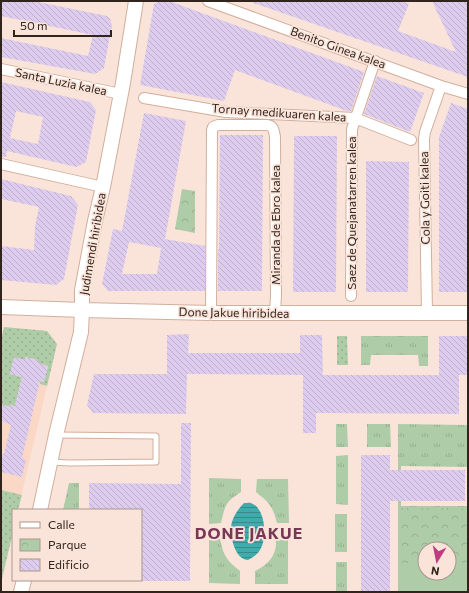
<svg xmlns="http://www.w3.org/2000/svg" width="469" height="593" viewBox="0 0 469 593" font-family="Commissioner,sans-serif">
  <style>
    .built { fill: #fbd8c6 }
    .grass { fill: url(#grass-tufts) }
    .park { fill: url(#park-crowns) }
    .garden { fill: url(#garden-dots) }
    .pitch { fill: #aecca7 }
    .water { fill: url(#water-rules) }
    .building { fill: url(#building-back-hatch); fill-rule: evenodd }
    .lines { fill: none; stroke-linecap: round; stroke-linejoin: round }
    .lane-casing { stroke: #d1af9d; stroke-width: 7 }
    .street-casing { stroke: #d1af9d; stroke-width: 12 }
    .secondary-casing { stroke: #d1af9d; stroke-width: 16 }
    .lane { stroke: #fff; stroke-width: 5 }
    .street { stroke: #fff; stroke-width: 10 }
    .secondary { stroke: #fff; stroke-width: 14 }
    .labels { text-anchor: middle; stroke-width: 3.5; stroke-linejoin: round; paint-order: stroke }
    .street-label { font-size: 12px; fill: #31241d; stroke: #fae4d9 }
    .district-label { font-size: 16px; font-weight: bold; letter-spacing: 1px; fill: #793756; stroke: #fae4d9 }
  </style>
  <defs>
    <pattern id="grass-tufts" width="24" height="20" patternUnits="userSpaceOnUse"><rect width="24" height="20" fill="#aecca7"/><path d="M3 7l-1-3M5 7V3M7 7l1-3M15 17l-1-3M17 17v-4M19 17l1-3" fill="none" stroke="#96af8f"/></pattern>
    <pattern id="park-crowns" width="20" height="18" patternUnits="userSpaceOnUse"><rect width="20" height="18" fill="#aecca7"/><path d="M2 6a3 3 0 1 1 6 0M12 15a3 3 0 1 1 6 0" fill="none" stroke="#96af8f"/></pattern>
    <pattern id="garden-dots" width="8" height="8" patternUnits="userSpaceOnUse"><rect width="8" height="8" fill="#aecca7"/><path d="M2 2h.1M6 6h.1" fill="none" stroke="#96af8f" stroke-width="1.8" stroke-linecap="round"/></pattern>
    <pattern id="water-rules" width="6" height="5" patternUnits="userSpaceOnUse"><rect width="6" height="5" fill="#3facac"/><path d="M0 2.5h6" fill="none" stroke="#358c8b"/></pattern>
    <pattern id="building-back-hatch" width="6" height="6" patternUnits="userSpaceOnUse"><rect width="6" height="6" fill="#ddcced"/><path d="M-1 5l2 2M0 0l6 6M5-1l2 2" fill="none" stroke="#beafcb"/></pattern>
  </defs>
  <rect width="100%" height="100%" fill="#fae4d9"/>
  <path class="built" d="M4 327 47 331 57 344 18 510H13V532L1 583V340Z"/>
  <path class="grass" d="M361 336H428V366H419L418 355H371L370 365H361Z
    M336 424H347L348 447H336Z
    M367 424H390L391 447H367Z
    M398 424 468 425V467L401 466V506H468V508H398Z
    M348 455V505L336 504V456Z
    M209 478 241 479V492C225 502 225 506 221 523L209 524Z
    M257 479H288L289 523H277C273 507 269 502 256 492Z
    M69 483H79V510H63Z
    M335 514H347V552H335Z
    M220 539C224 557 226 559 240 571V584L209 583V540Z
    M276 540H288V584H255V571C263 567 271 561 274 553 276 549 276 544 276 540Z
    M336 562H347V592H336Z"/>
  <path class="park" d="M182 189 195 191V233L175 229Z
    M398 508H468V563H449V549H425V563H398Z"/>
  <path class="garden" d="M4 327 47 331 57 344 47 386 40 384V381L44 382 48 366 38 363V360L26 357 25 360 14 358 10 374 22 377 15 406 10 405V407L1 404V340Z
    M337 336H347L348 365H337Z
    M1 490 22 495 18 510H13V532L1 583Z"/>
  <path class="pitch" d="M398 563H425V573H449V563H468V592H398Z"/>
  <path class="water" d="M244 503C247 503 250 502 253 504 266 511 267 539 260 550 257 555 253 557 248 560 246 560 244 559 242 558 233 552 229 531 232 522 234 515 239 508 244 503Z"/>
  <path class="building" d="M1 1H33L107 16 110 19 112 25 104 68 95 74 1 57V38L88 56 93 35 1 16Z
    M159 1H169L364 72 351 111H347L235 70 224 101 140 85 154 4Z
    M254 1H401L409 4 398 31 456 52 432 1H468V77L253 3Z
    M377 76 424 93 410 132 364 114Z
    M1 82 90 102 96 110 86 162 76 167 7 151 6 157H1ZM16 111 43 117 38 144 10 138Z
    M451 103 468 109V292H439V137Z
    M144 113 186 121 165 239 205 246V291H108L102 284 113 229 122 231ZM129 242 161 248 157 274H122Z
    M220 135H263L262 291H218V249H219Z
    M294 136H337L336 292H293Z
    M366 161 409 162 408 292H366Z
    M1 179 71 196 78 205 64 279 56 285 1 280V246L34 250 35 226 39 207 1 199Z
    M189 334 188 353H300V335H322L323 375H439V336H468V375H459V414L316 413V433H303V375L187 374 186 414 93 413 87 405 94 374H167V335Z
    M14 357 25 360V357L38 360V363L48 366 44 382 40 381 22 458 26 460 22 477 1 472V453L4 454 11 425 1 421V404L10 407V405L15 406 22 377 10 374Z
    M181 423H191L190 581H141V510H89V483L181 484Z
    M361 455H390V470H465V501H390V592H361Z"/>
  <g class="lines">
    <defs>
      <path id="lane" d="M51 462 69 463 156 462V436L57 435"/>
      <path id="street" d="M208 1 441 86 468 94
        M1 69 121 94
        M144 98 226 112 355 118 411 140
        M1 164 103 187
        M351 296 352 129 375 61
        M211 313 212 130 213 127 218 125H267C274 126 274 131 275 137L276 295 275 313
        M427 313 424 139 425 132 441 86"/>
      <path id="secondary" d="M1 307 82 310 211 313H468
        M40 510 56 435 81 332 82 310V290L95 221 103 187 123 83 136 1
        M21 592 24 580"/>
    </defs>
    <use href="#lane" class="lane-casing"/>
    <use href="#street" class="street-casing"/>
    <use href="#secondary" class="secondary-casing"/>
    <use href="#lane" class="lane"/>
    <use href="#street" class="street"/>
    <use href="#secondary" class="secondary"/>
  </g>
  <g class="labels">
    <g class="street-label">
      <text transform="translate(338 48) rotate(20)" y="4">Benito Ginea kalea</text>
      <text transform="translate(61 82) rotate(12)" y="4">Santa Luzia kalea</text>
      <text transform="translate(279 113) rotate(4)" y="4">Tornay medikuaren kalea</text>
      <text transform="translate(425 198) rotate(-91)" y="4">Cola y Goiti kalea</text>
      <text transform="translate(352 213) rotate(-90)" y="4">Saez de Quejanatarren kalea</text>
      <text transform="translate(276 225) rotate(-90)" y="4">Miranda de Ebro kalea</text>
      <text transform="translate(93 244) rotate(-80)" y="4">Judimendi hiribidea</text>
      <text transform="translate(234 313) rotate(1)" y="4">Done Jakue hiribidea</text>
    </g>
    <g class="district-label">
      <text x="249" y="539">DONE JAKUE</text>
    </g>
  </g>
  <rect width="469" height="593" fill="none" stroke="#31241d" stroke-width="4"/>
  <rect x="12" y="509" width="130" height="72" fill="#fae4d9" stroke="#aa978e"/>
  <rect x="20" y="522" width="20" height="6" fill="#ffffff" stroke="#aa978e"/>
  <text x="48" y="529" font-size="12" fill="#31241d">Calle</text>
  <rect x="20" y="539" width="20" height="12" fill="url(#park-crowns)" stroke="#aa978e"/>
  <text x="48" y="549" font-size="12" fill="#31241d">Parque</text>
  <rect x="20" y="559" width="20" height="12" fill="url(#building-back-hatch)" stroke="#aa978e"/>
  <text x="48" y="569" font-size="12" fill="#31241d">Edificio</text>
  <g transform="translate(437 561) rotate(190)"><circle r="19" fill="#fae4d9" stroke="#aa978e"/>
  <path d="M0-3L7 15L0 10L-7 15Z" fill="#c03c80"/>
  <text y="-6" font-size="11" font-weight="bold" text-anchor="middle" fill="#31241d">N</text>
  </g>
  <path d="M14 30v6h97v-6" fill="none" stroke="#31241d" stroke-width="2"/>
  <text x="20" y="30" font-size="12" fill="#31241d" stroke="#fae4d9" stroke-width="3" paint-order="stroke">50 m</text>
</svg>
